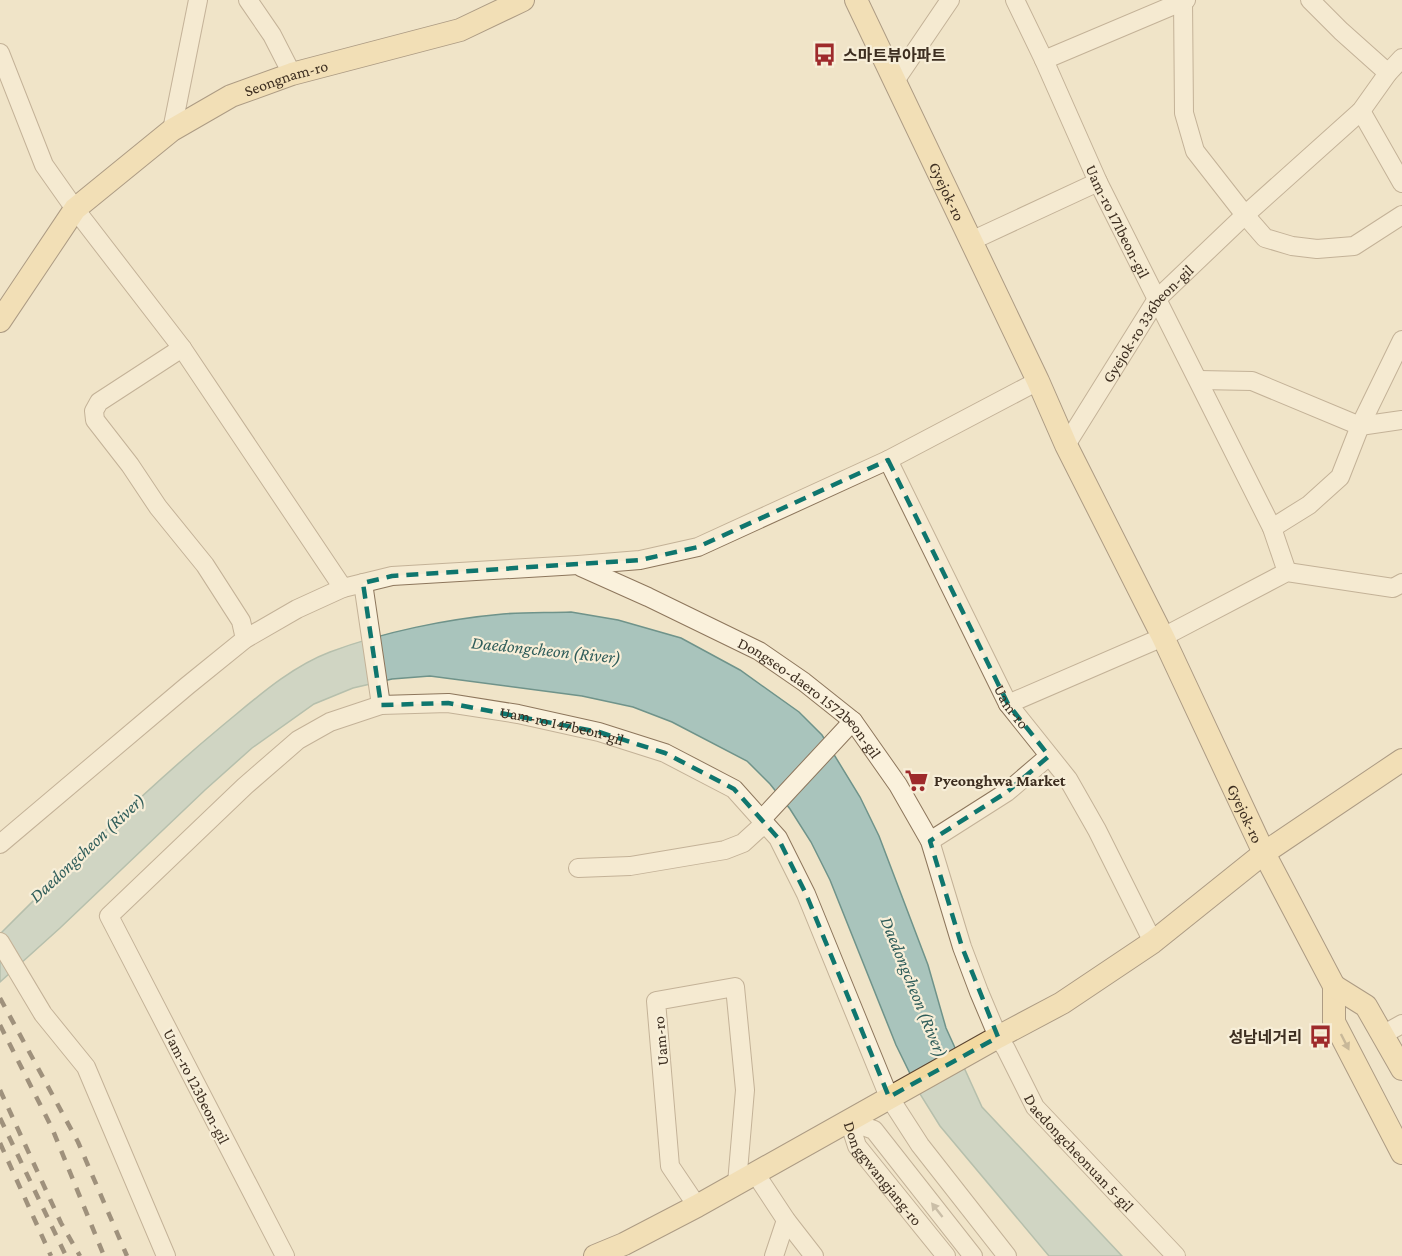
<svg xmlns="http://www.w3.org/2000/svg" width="1402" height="1256" viewBox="0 0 1402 1256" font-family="'Crimson Pro','Noto Sans KR',serif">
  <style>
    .water { fill: #a9c4bc; stroke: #6f938a; stroke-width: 1.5 }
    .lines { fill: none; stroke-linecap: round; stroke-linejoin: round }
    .minor-casing { stroke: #8d765c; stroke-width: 20 }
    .major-casing { stroke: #5b4430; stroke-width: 24 }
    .minor { stroke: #faf1dc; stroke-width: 18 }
    .major { stroke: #f3d9a0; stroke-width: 22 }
    .rail { stroke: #3d2e20; stroke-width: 4.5; stroke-dasharray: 10 10; stroke-linecap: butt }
    .oneway { fill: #988460 }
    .oneway2 { fill: #9c907e }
    .marked { fill: none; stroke: #0f766e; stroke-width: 4.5; stroke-dasharray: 12 8; stroke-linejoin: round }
    .labels { text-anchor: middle; stroke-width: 4.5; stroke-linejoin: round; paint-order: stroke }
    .poi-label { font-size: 16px; font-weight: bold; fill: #3d2e20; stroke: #f7eed8; text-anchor: start }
    .street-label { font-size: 16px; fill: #3d2e20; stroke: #f7eed8 }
    .water-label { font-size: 18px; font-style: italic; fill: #2f5d5a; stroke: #f7eed8 }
  </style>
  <rect width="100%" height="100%" fill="#f0e4c8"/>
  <path class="water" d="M571 612 618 620 681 638 740 670 799 712 822 735 860 797 879 836 928 965 946 1028 982 1107 1122 1256H1049L940 1126 920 1094 896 1045 830 880 811 842 790 809 770 784 747 761 672 722 633 707 582 696 430 676 392 679 353 688 314 704 252 748 205 790 60 928 0 982V934C72 862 144 791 222 726 255 699 290 667 330 652 383 632 447 619 503 614 526 612 549 613 571 612Z"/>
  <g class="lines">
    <defs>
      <g id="minor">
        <path d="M248 0 272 35 292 74"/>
        <path id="s1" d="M1015 0 1044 60 1098 182 1272 528 1287 572"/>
        <path d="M1183 0 1184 113 1195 151 1245 215 1265 238 1292 246 1317 249 1354 246 1402 215"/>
        <path d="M1310 0 1341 31 1388 73"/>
        <path d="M0 53 44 165 75 209 182 348 343 588"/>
        <path d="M1044 60 1186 0"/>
        <path d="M895 81 950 0"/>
        <path d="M1361 111 1402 183"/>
        <path d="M172 130 198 0"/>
        <path d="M971 241 1098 182"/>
        <path d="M182 348 99 402 94 411 95 420 130 465 158 507 205 565 241 621 245 639"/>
        <path d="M1199 380 1252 381 1360 426 1402 420"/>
        <path id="s2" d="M1066 445 1157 299 1245 215 1361 111 1388 73 1402 58"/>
        <path id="s3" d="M888 460 1008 704 1068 779 1097 830 1153 942"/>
        <path d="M1272 528 1309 505 1340 477 1360 426 1402 340"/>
        <path id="s4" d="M581 567 648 597 759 651 804 682 853 721 898 785 930 841 962 947 979 992 998 1037 1006 1049 1035 1107 1176 1256"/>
        <path d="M363 583 381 705"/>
        <path d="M1008 704 1163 637 1287 572 1393 588 1402 583"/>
        <path d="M762 819 853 721"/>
        <path d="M930 841 1007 792 1049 756"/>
        <path d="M0 844 187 686 245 639 297 609 343 588 392 576 578 565 640 560 698 547 888 460 1038 381"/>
        <path d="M578 868 630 866 725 850 743 843 765 823"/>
        <path d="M0 942 43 1014 86 1067 166 1256"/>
        <path d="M1384 1034 1402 1024"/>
        <path d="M849 1121 874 1130 973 1256"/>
        <path id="s5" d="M849 1121 857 1146 946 1256"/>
        <path d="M755 1173 786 1220 814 1256"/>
        <path d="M697 1206 670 1166 656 1001 735 987 745 1090 737 1183"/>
        <path id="s6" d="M285 1256 109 916 245 786 298 740 330 722 381 705 448 703 518 714 599 732 665 753 734 789 778 838 806 894 889 1097 920 1145 1007 1256"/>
        <path d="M774 1256 786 1220"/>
      </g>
      <g id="major">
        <path id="s7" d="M856 0 1038 381 1066 445 1163 637 1264 853 1334 986V1022L1402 1153"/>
        <path id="s8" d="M0 321 75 209 172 130 231 96 292 74 460 30 523 0"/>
        <path d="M1334 986 1366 1006 1402 1069"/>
        <path d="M595 1256 624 1244 697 1206 998 1037 1062 1003 1153 942 1264 853 1402 760"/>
      </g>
    </defs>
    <use href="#minor" class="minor-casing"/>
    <use href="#major" class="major-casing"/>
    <use href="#minor" class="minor"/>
    <use href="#major" class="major"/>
    <path class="rail" d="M0 998 78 1142 127 1256
      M0 1025 52 1128 104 1256
      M0 1090 61 1223 80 1256
      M0 1118 66 1256
      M0 1143 51 1256"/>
  </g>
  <defs><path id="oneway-solid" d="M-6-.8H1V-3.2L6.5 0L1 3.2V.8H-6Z" transform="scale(1.5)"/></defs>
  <use class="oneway" href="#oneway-solid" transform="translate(1345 1042) rotate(63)"/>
  <use class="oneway2" href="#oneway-solid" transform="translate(937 1210) rotate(-128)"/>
  <path d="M0 0H1402V1256H0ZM888 460 1008 704 1049 756 1007 792 930 841 962 947 998 1037 889 1097 806 894 778 838 734 789 665 753 599 732 448 703 381 705 363 583 392 576 640 560 698 547Z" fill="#f0e4c8" fill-opacity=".55" fill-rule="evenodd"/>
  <path class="marked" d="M888 460 1008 704 1049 756 1007 792 930 841 962 947 998 1037 889 1097 806 894 778 838 734 789 665 753 599 732 448 703 381 705 363 583 392 576 640 560 698 547Z"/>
  <defs>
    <symbol id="bus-bare" viewBox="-9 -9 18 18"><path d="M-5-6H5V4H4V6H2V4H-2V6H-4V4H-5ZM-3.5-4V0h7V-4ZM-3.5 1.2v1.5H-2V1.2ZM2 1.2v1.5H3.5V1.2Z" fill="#9e2a2b" stroke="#f7eed8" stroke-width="2.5" paint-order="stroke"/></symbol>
    <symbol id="supermarket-bare" viewBox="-9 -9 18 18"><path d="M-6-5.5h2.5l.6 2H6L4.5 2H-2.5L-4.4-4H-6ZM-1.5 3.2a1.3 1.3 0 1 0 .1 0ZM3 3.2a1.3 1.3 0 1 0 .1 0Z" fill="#9e2a2b" stroke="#f7eed8" stroke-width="2.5" paint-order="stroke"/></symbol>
  </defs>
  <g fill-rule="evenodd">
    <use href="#bus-bare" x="808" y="38" width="33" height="33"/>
    <use href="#supermarket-bare" x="900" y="764" width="33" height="33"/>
    <use href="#bus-bare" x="1304" y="1020" width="33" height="33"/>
  </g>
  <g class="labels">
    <g class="poi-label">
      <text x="843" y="61">스마트뷰아파트</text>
      <text x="934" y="786">Pyeonghwa Market</text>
      <text x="1302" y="1043" text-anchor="end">성남네거리</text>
    </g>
    <g class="street-label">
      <text dy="6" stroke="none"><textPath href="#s8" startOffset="386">Seongnam-ro</textPath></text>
      <text dy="6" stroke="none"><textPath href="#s7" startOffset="212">Gyejok-ro</textPath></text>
      <text dy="6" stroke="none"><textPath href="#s1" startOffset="244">Uam-ro 171beon-gil</textPath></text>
      <text dy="6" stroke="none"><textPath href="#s2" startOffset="147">Gyejok-ro 336beon-gil</textPath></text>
      <text dy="6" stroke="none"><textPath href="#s4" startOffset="266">Dongseo-daero 1572beon-gil</textPath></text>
      <text dy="6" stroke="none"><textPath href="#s3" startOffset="276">Uam-ro</textPath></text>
      <text dy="6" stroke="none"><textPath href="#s6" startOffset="915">Uam-ro 147beon-gil</textPath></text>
      <text dy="6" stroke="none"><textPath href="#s7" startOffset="902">Gyejok-ro</textPath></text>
      <text transform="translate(660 1041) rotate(-95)" y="6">Uam-ro</text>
      <text transform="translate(197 1086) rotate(63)" y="6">Uam-ro 123beon-gil</text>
      <text dy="6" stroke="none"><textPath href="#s4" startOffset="807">Daedongcheonuan 5-gil</textPath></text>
      <text dy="6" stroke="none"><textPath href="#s5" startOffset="63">Donggwangjang-ro</textPath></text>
    </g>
    <g class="water-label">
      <text transform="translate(546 650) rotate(6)" y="6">Daedongcheon (River)</text>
      <text transform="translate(87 848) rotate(-43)" y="6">Daedongcheon (River)</text>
      <text transform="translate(914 987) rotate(68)" y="6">Daedongcheon (River)</text>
    </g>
  </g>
</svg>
